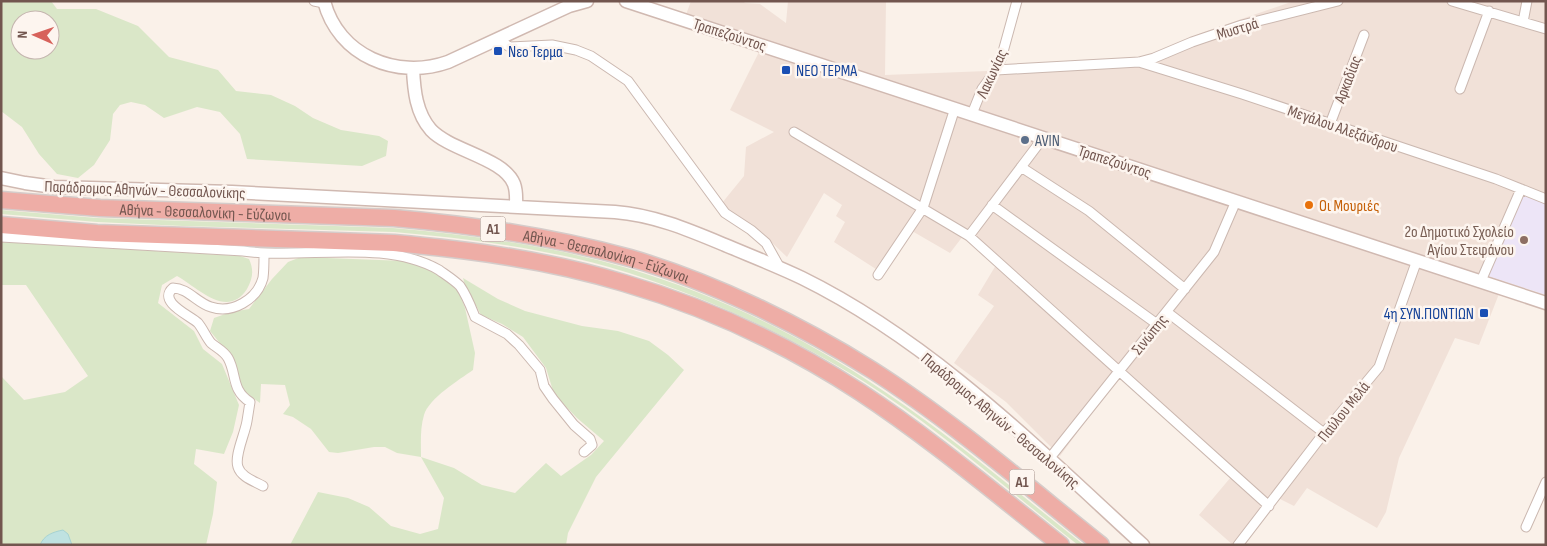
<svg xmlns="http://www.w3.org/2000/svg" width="1547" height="546" viewBox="0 0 1547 546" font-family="'Sofia Sans Condensed',sans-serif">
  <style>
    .residential { fill: #f1e1d8 }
    .education { fill: #ede5f7 }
    .green { fill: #dae7c8; fill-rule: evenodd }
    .water { fill: #bfe2e1; stroke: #a6d3d2 }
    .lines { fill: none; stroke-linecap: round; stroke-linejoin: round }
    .street-casing { stroke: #cbb8b0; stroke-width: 11 }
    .secondary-casing { stroke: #d0b9b1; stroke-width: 15 }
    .highway-casing { stroke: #d5ccca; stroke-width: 19 }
    .street { stroke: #fff; stroke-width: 9 }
    .secondary { stroke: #fff; stroke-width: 12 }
    .highway { stroke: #eeada6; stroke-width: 16 }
    .transit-dot { fill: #1a4fb4; stroke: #fdf5ef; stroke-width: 2 }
    .service-dot { fill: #5c6f8a; stroke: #fdf5ef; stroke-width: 2 }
    .food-dot { fill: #e8710a; stroke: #fdf5ef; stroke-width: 2 }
    .education-dot { fill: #8d6e63; stroke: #fdf5ef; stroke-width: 2 }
    .labels { text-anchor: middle; stroke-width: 5; stroke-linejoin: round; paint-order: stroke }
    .shield { fill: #fdf5ef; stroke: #9c867f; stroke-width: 1 }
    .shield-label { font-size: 15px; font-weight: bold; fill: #72564f }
    .street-label { font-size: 16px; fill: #72564f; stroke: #fdf5ef }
    .transit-label { font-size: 16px; fill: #164399; stroke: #fdf5ef; text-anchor: start }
    .service-label { font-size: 16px; fill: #4e5e75; stroke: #fdf5ef; text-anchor: start }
    .food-label { font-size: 16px; fill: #c56008; stroke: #fdf5ef; text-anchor: start }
    .education-label { font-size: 16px; fill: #785e54; stroke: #fdf5ef; text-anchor: end }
  </style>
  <rect width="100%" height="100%" fill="#faf1e9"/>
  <path class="residential" d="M691 1H743L745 3 760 4 786 23 788 1H886L885 75 987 71 992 65 1108 61 1145 57 1201 33 1294 1H1546V198L1544 203 1522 196 1488 276 1504 281 1479 345 1455 338 1399 458 1386 512 1377 528 1307 488 1294 506 1278 498 1242 545H1233L1199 515 1231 477 1119 376 1060 456 1006 402 954 363 994 306 978 295 996 265 963 236 950 253 912 231 882 273 834 242 845 222 836 216 842 205 824 193 787 257 762 233 726 209 722 203 744 176 746 147 774 132 730 110 760 50 683 23Z"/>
  <path class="education" d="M1522 195 1546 204V295L1488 276Z"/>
  <path class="green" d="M1 1H51L57 9H96L138 26 169 57 218 70 236 91 271 95 295 106 313 118 341 130 379 136 388 141 386 156 362 166 247 159 240 134 220 112 197 107 164 118 145 105 131 102 120 105 113 114 110 140 94 165 78 178 57 174 39 154 22 127 1 111ZM20 20H50V50H20Z
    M1 210 97 218 393 228C472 235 551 246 627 268 711 293 794 332 867 380 943 429 1013 489 1084 545H1078C1008 490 938 428 863 381 789 336 711 299 629 273 553 249 473 239 394 232L183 226 97 222 1 214Z
    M1 242 240 256 249 259C254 270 253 278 247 289 227 320 197 287 177 276L162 285 158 303 194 331 203 349 222 364 239 405 233 432 224 454 196 449 194 464 217 482 213 514 206 545H1V376L24 400 65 392 88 376 26 285H1Z
    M301 257 405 261 432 271 443 278 458 289 465 308 475 353 473 370C459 380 429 398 424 415 420 428 421 443 421 457L454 468 482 485 515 493 546 463 561 476 591 455 604 441 577 418 554 394 546 368 523 337 502 324 481 315 465 285 463 278 498 299 525 311 582 326 618 331 649 341 668 355 684 370 596 477 568 533 566 545H290L318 492 348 498 369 507 391 526 420 534 438 529 444 498 421 457 397 453 385 447H374L338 453 329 452 311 429 293 417 283 414 290 405 285 385 261 384 260 403 242 390 232 358 210 331 214 318 231 312 249 309 272 279 288 262Z"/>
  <path class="water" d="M63 530 68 534 72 545H40C44 535 53 532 63 530Z"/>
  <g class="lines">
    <defs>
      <path id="street" d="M314 1 324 3
        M1452 1 1546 29
        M1523 22 1527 1
        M500 39 503 43 510 47 552 45 576 50 591 56 628 81 725 213 751 230 766 243 780 268
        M1139 62 1242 94 1496 179 1546 199
        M996 70 1139 62 1154 58 1192 42 1242 25 1338 1
        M1460 89 1489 11
        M972 114 982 89 996 70 1001 59 1017 1
        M1330 124 1364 35
        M794 132 969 236 1269 506
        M1021 167 1089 211 1185 289
        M992 205 1157 324
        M969 236 1043 138
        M1 237 243 251C304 260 383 238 439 270 446 275 454 280 460 286 467 296 471 307 475 317L507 334 519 345 540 370 544 386 553 399 574 425 590 439 592 445 584 452
        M878 275 923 208 955 108
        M1481 281 1521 189
        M1167 312 1324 433
        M1049 459 1214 252 1236 201
        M263 486C254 481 241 477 238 467 234 456 245 434 247 421 248 415 249 408 250 402 231 390 237 374 228 358 224 351 217 348 211 343 206 337 203 329 198 323 191 316 157 302 173 288 188 288 197 303 211 307 232 314 257 300 263 278 264 270 264 262 264 255
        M1526 527 1546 482
        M1238 545 1324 433 1379 367 1417 260"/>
      <path id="secondary" d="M324 1C338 56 397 80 448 62L569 6 587 1
        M626 1 1546 303
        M413 69C414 90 416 113 431 130 451 151 504 158 514 184 517 192 516 200 516 207
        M1 178 25 183 54 187 232 192 615 212C654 215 689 230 725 245 751 256 777 266 802 278 932 342 1037 448 1143 545"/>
      <g id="highway">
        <path id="s1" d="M1 200 100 208 394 218C474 225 553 237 630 258 713 282 800 325 872 370 952 421 1027 486 1101 545"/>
        <path d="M1 225 97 233 394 243C471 250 549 260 624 283 706 307 788 345 860 392 930 438 995 493 1061 545"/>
      </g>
    </defs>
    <use href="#street" class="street-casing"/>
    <use href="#secondary" class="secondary-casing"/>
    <use href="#highway" class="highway-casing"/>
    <use href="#street" class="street"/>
    <use href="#secondary" class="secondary"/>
    <use href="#highway" class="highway"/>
  </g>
  <g class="transit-dot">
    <rect x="493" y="46" width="10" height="10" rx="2.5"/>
    <rect x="781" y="65" width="10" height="10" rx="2.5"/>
    <rect x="1479" y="308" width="10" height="10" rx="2.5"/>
  </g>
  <circle class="service-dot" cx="1025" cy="140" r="5"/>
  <circle class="food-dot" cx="1309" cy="205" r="5"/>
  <circle class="education-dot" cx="1524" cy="240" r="5"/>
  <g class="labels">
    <g class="shield">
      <rect x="480.5" y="216.5" width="25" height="25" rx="4"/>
      <rect x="1009.5" y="469.5" width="25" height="25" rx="4"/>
    </g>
    <g class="shield-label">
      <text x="493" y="234">Α1</text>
      <text x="1022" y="487">Α1</text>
    </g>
    <g class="street-label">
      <text transform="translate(1237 28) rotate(-17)" y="6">Μυστρά</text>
      <text transform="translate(730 34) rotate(18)" y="6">Τραπεζούντος</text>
      <text transform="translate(991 73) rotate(-65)" y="6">Λακωνίας</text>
      <text transform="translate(1347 79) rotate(-69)" y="6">Αρκαδίας</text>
      <text transform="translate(1343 128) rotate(19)" y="6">Μεγάλου Αλεξάνδρου</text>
      <text transform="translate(1115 161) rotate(18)" y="6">Τραπεζούντος</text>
      <text transform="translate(145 189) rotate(2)" y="6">Παράδρομος Αθηνών - Θεσσαλονίκης</text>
      <text dy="6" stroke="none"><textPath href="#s1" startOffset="205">Αθήνα - Θεσσαλονίκη - Εύζωνοι</textPath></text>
      <text dy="6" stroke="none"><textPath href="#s1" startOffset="610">Αθήνα - Θεσσαλονίκη - Εύζωνοι</textPath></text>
      <text transform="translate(1149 334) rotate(-51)" y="6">Σινώπης</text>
      <text transform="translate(1343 411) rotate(-51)" y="6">Παύλου Μελά</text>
      <text transform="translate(1001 420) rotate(40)" y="6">Παράδρομος Αθηνών - Θεσσαλονίκης</text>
    </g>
    <g class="transit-label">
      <text x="508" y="57">Νεο Τερμα</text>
      <text x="796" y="76">ΝΕΟ ΤΕΡΜΑ</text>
      <text x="1474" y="319" text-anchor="end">4η ΣΥΝ.ΠΟΝΤΙΩΝ</text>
    </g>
    <g class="service-label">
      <text x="1035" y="146">AVIN</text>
    </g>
    <g class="food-label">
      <text x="1319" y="211">Οι Μουριές</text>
    </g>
    <g class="education-label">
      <text x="1514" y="237">2ο Δημοτικό Σχολείο<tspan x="1514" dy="18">Αγίου Στεφάνου</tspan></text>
    </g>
  </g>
  <rect width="1547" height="546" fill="none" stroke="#72564f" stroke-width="5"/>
  <g transform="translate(35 35) rotate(272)"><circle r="24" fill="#fdf5ef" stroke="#c5b5af"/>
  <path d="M0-4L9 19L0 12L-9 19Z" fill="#d7625b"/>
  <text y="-8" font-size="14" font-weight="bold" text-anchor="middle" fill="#72564f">N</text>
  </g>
</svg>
